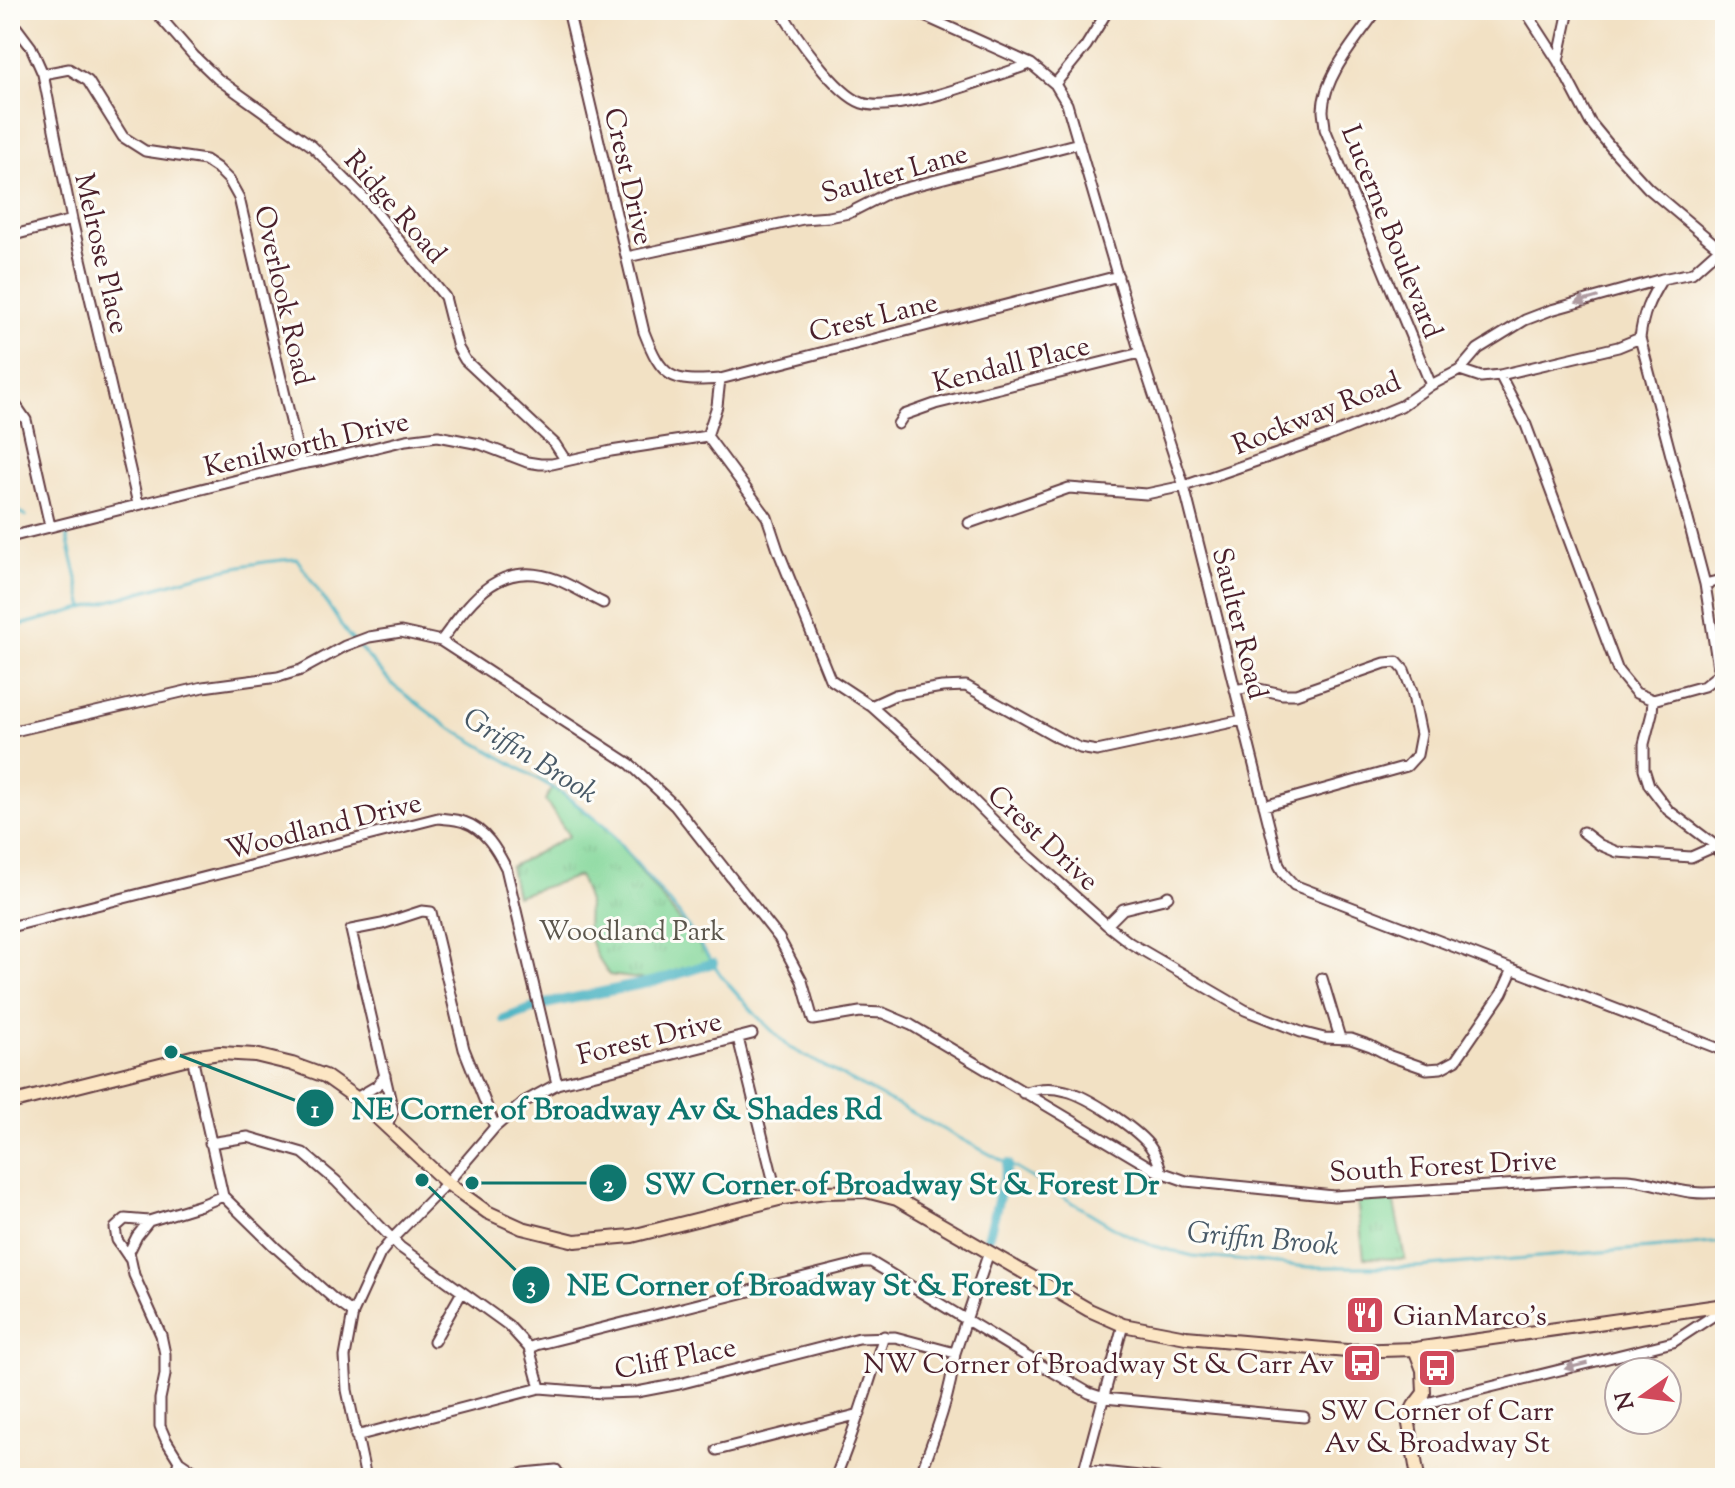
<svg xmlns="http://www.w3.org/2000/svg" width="1735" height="1488" viewBox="0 0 1735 1488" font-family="'Sorts Mill Goudy',serif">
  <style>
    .park { fill: url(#park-tufts); stroke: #667b62; stroke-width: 2 }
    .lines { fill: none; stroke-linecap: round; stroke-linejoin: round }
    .stream { stroke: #44b1c1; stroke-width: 3 }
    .canal { stroke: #44b1c1; stroke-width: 10 }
    .street-casing { stroke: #633c42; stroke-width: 13 }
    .secondary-casing { stroke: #633c42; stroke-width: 16 }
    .street { stroke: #fff; stroke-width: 9 }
    .secondary { stroke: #fce6c4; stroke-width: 12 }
    .oneway { fill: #ae9aa0 }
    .labels { text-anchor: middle; stroke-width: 6; stroke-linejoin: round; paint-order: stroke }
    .street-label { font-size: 28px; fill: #4a1f2b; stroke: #fdfcf7 }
    .park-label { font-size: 28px; fill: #5b564c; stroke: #fdfcf7 }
    .poi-label { font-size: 28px; fill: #4a1f2b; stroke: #fdfcf7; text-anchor: start }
    .water-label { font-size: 30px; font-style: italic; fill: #485967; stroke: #fdfcf7 }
    .leader { fill: none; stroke: #0f766e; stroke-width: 3 }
    .callout-dot { fill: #0f766e; stroke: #fdfcf7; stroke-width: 3 }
    .mark-label { font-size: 24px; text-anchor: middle; font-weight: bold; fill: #fff }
    .callout-label { font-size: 30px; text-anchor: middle; font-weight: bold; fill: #0f766e; stroke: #fdfcf7; stroke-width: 6; stroke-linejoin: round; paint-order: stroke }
  </style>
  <defs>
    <pattern id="park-tufts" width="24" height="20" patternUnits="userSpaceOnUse" patternTransform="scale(2)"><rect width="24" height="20" fill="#83d79a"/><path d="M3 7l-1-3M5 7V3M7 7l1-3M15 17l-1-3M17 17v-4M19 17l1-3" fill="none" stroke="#73b885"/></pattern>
  </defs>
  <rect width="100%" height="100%" fill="#fdfcf7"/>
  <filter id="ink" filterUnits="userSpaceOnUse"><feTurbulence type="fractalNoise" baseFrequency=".0125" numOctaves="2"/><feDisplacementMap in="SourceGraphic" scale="16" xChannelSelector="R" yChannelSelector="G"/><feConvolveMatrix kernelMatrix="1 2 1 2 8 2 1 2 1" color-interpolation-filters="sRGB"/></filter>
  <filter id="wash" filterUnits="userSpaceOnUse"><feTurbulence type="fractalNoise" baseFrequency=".006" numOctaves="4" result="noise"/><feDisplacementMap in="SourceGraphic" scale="32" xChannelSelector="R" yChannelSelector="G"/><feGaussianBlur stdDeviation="1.8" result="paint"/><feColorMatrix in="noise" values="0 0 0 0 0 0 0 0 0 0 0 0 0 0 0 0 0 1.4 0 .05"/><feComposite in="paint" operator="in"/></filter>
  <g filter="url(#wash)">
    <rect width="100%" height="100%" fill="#f2e1c4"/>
    <path class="park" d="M553 787 606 827 713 963 656 981 609 975 596 955 587 931 588 902 579 876 516 896 510 867 569 836 545 800Z
      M1393 1198 1405 1259 1364 1258 1357 1200Z"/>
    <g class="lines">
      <path class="stream" d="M10 507 26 516
        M66 533 84 608C152 590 228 562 297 559L348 635 394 686 447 726 562 793 606 827 679 914 723 978 756 1015 790 1048 1012 1166 1120 1231 1153 1246 1193 1256 1309 1267H1417L1725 1242
        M10 628 84 608"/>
      <path class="canal" d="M504 1019 545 1004 656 981 713 963
        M988 1238 1008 1164"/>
    </g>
  </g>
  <g filter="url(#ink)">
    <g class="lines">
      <defs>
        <path id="street" d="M154 10 194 56 218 79 312 146 367 201 445 297 458 348 465 360 555 444 566 461
          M568 10 644 332C662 378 670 383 720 379L1118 276
          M781 10C794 34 836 94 862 103 898 115 993 76 1031 64
          M911 10 1031 64 1055 84 1067 104 1140 353 1184 486 1279 865 1284 874 1294 885 1717 1048 1725 1053
          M1377 10C1358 38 1324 75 1323 110 1323 116 1325 123 1325 129L1431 385
          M1525 10 1558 61
          M1569 10 1558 61 1590 122 1614 151 1648 188 1725 253
          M10 19 31 47 43 74 72 220 138 504
          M43 74 69 69 88 81 123 137 145 151 205 160 217 168 229 180 239 198 301 464
          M1055 84 1086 46 1108 10
          M10 236 72 220
          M627 257 803 219 829 217 849 213 890 192 1079 143
          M1460 370 1478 349 1525 320 1551 310 1662 279 1692 273 1720 248
          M1500 375 1526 425 1618 671 1636 693 1653 700
          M720 379 717 406 707 436 767 517 778 550 830 679 871 706 945 772 1022 849 1107 925 1130 943 1245 1010 1301 1032 1324 1038 1351 1039 1371 1046 1390 1056 1427 1069 1441 1068 1456 1060 1502 993 1512 971
          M10 401 15 404 26 420 50 526
          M898 424 904 415 935 404 1140 353
          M969 523 1069 488 1146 494 1184 486 1326 437 1401 406 1431 385 1460 370 1481 377 1500 375 1618 347 1640 338
          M10 537 301 464 324 460 406 440 438 436 480 444 527 462 540 464H552L611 451 707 436
          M1705 584 1725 579
          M441 641C471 600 500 557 558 580 573 586 588 596 603 603
          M1235 690 1250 687 1282 694H1296L1385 663 1397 662 1404 670 1412 691 1421 734 1417 755 1407 766 1264 806
          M1653 700 1704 686 1719 674 1705 584 1640 338C1643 313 1649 300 1662 279
          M1653 700 1652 713 1644 744V769L1649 785 1668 810 1716 846 1725 863
          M871 706 895 695 942 687 966 686 1059 738 1080 748 1097 751 1242 720
          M10 732 203 687 278 677 301 670 345 646 369 637 401 632 441 641 630 764 675 806 779 938 802 981 813 1020 860 1012 883 1013 911 1025 1155 1170 1186 1181 1334 1196 1597 1179C1610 1179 1624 1178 1636 1180 1668 1186 1691 1198 1725 1191
          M1583 832 1600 845 1617 852 1691 857 1716 846 1725 841
          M1107 925 1123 909 1164 899 1168 896
          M10 927 438 818C446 819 456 819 464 822 485 829 497 850 506 868L557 1084
          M1322 978 1340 1038
          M738 1038 778 1199
          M192 1057 223 1196 275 1247 335 1300 353 1313
          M1023 1093C1038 1088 1052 1087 1066 1091 1088 1096 1135 1128 1149 1145 1156 1154 1159 1162 1162 1173
          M356 1098 378 1085 385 1075
          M387 1125 393 1111 351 930 382 924 422 911 431 912 464 1049 495 1127
          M210 1143 248 1137 303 1153 336 1181 400 1247 508 1325 529 1348 540 1388
          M130 1259 117 1240 115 1228 125 1219 149 1221
          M434 1341 462 1292
          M529 1348 536 1345 864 1262H871L1036 1362 1089 1393 1104 1398 1304 1417
          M1414 1406 1673 1342 1725 1308
          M356 1436 540 1388 602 1393 637 1392 679 1384 859 1338 895 1337 955 1353
          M717 1450 860 1414
          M179 1461 204 1478
          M1084 1470 1158 1478
          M174 1478 179 1461 166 1440 160 1426V1399L165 1375V1354L161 1335 134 1275 129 1252 137 1236 149 1221 201 1205 223 1196
          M366 1478 347 1390 345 1357 353 1313 380 1254 392 1239 447 1183 495 1127 524 1102 557 1084 752 1034
          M506 1478 524 1473 556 1470 561 1478
          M835 1478C855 1431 868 1384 884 1336
          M919 1478C934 1438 951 1395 955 1353L989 1252
          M1082 1478 1123 1325"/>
        <path id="secondary" d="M10 1103 192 1057 220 1053 255 1055 292 1064 325 1076 356 1098 447 1183 487 1212 522 1228 575 1241 632 1236 783 1198 825 1192 866 1191 897 1199 1089 1310 1123 1325 1186 1337 1347 1351 1415 1349 1725 1305
          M1415 1349 1423 1370 1424 1393 1414 1406 1408 1418 1418 1478"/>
      </defs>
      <use href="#street" class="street-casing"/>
      <use href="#secondary" class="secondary-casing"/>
      <use href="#street" class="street"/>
      <use href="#secondary" class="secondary"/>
    </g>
    <defs><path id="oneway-solid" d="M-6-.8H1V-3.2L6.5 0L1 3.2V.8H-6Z" transform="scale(2)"/></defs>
    <g class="oneway">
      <use href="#oneway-solid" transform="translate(1587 300) rotate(164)"/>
      <use href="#oneway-solid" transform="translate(1576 1366) rotate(166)"/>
    </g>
  </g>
  <defs>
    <symbol id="restaurant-square" viewBox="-11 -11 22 22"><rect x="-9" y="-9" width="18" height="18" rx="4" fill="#d1495b" stroke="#fdfcf7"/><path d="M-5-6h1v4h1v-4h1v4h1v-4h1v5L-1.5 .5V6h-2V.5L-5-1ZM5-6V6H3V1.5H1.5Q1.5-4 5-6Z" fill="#fff"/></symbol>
    <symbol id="bus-square" viewBox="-11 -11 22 22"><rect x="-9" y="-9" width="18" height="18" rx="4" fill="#d1495b" stroke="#fdfcf7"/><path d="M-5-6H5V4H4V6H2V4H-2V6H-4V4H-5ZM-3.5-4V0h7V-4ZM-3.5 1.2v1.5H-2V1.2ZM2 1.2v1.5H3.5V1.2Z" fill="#fff"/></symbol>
  </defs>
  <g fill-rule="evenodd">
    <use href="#restaurant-square" x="1343" y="1293" width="44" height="44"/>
    <use href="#bus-square" x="1340" y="1341" width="44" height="44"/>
    <use href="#bus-square" x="1415" y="1346" width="44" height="44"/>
  </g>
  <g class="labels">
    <g class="street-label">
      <text transform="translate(894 172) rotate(-16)" y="10">Saulter Lane</text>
      <text transform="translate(630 176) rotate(77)" y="10">Crest Drive</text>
      <text transform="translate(396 206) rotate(49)" y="10">Ridge Road</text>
      <text transform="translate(1393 231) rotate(68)" y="10">Lucerne Boulevard</text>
      <text transform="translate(103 253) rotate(77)" y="10">Melrose Place</text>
      <text transform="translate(285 295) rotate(77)" y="10">Overlook Road</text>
      <text transform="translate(873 316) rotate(-14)" y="10">Crest Lane</text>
      <text transform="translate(1011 363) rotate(-14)" y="10">Kendall Place</text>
      <text transform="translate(1316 412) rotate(-22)" y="10">Rockway Road</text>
      <text transform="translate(306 443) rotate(-13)" y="10">Kenilworth Drive</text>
      <text transform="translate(1241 623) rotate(76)" y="10">Saulter Road</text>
      <text transform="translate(323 825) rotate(-14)" y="10">Woodland Drive</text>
      <text transform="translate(1044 837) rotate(43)" y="10">Crest Drive</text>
      <text transform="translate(649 1037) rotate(-14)" y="10">Forest Drive</text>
      <text transform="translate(1443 1165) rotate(-3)" y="10">South Forest Drive</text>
      <text transform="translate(675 1357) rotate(-11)" y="10">Cliff Place</text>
    </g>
    <g class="park-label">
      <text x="632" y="940">Woodland Park</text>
    </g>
    <g class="poi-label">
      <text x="1393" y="1325">GianMarco's</text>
      <text x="1334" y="1373" text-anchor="end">NW Corner of Broadway St &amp; Carr Av</text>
      <text x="1437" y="1420" text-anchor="middle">SW Corner of Carr<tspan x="1437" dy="32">Av &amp; Broadway St</tspan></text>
    </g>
    <g class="water-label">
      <text transform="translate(531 755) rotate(32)" y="10">Griffin Brook</text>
      <text transform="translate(1263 1238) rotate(5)" y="10">Griffin Brook</text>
    </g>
  </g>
  <path class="leader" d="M171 1052L315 1108M472 1183L608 1183M422 1180L531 1285"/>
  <g class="callout-dot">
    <circle cx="171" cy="1052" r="8"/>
    <circle cx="472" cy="1183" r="8"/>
    <circle cx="422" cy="1180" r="8"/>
    <circle cx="315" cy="1108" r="20"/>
    <circle cx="608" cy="1183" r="20"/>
    <circle cx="531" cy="1285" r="20"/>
  </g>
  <g class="mark-label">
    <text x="315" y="1117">1</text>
    <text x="608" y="1192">2</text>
    <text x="531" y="1293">3</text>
  </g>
  <g class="callout-label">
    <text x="617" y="1119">NE Corner of Broadway Av &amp; Shades Rd</text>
    <text x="902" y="1194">SW Corner of Broadway St &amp; Forest Dr</text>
    <text x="820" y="1295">NE Corner of Broadway St &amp; Forest Dr</text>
  </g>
  <rect width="1735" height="1488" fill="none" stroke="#fdfcf7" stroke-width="40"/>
  <g transform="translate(1643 1396) rotate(256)"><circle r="38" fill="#fdfcf7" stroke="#b5a4a5" stroke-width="2"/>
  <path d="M0-6L14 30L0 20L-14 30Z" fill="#d1495b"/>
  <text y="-12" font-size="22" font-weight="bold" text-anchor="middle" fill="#4a1f2b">N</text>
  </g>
</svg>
